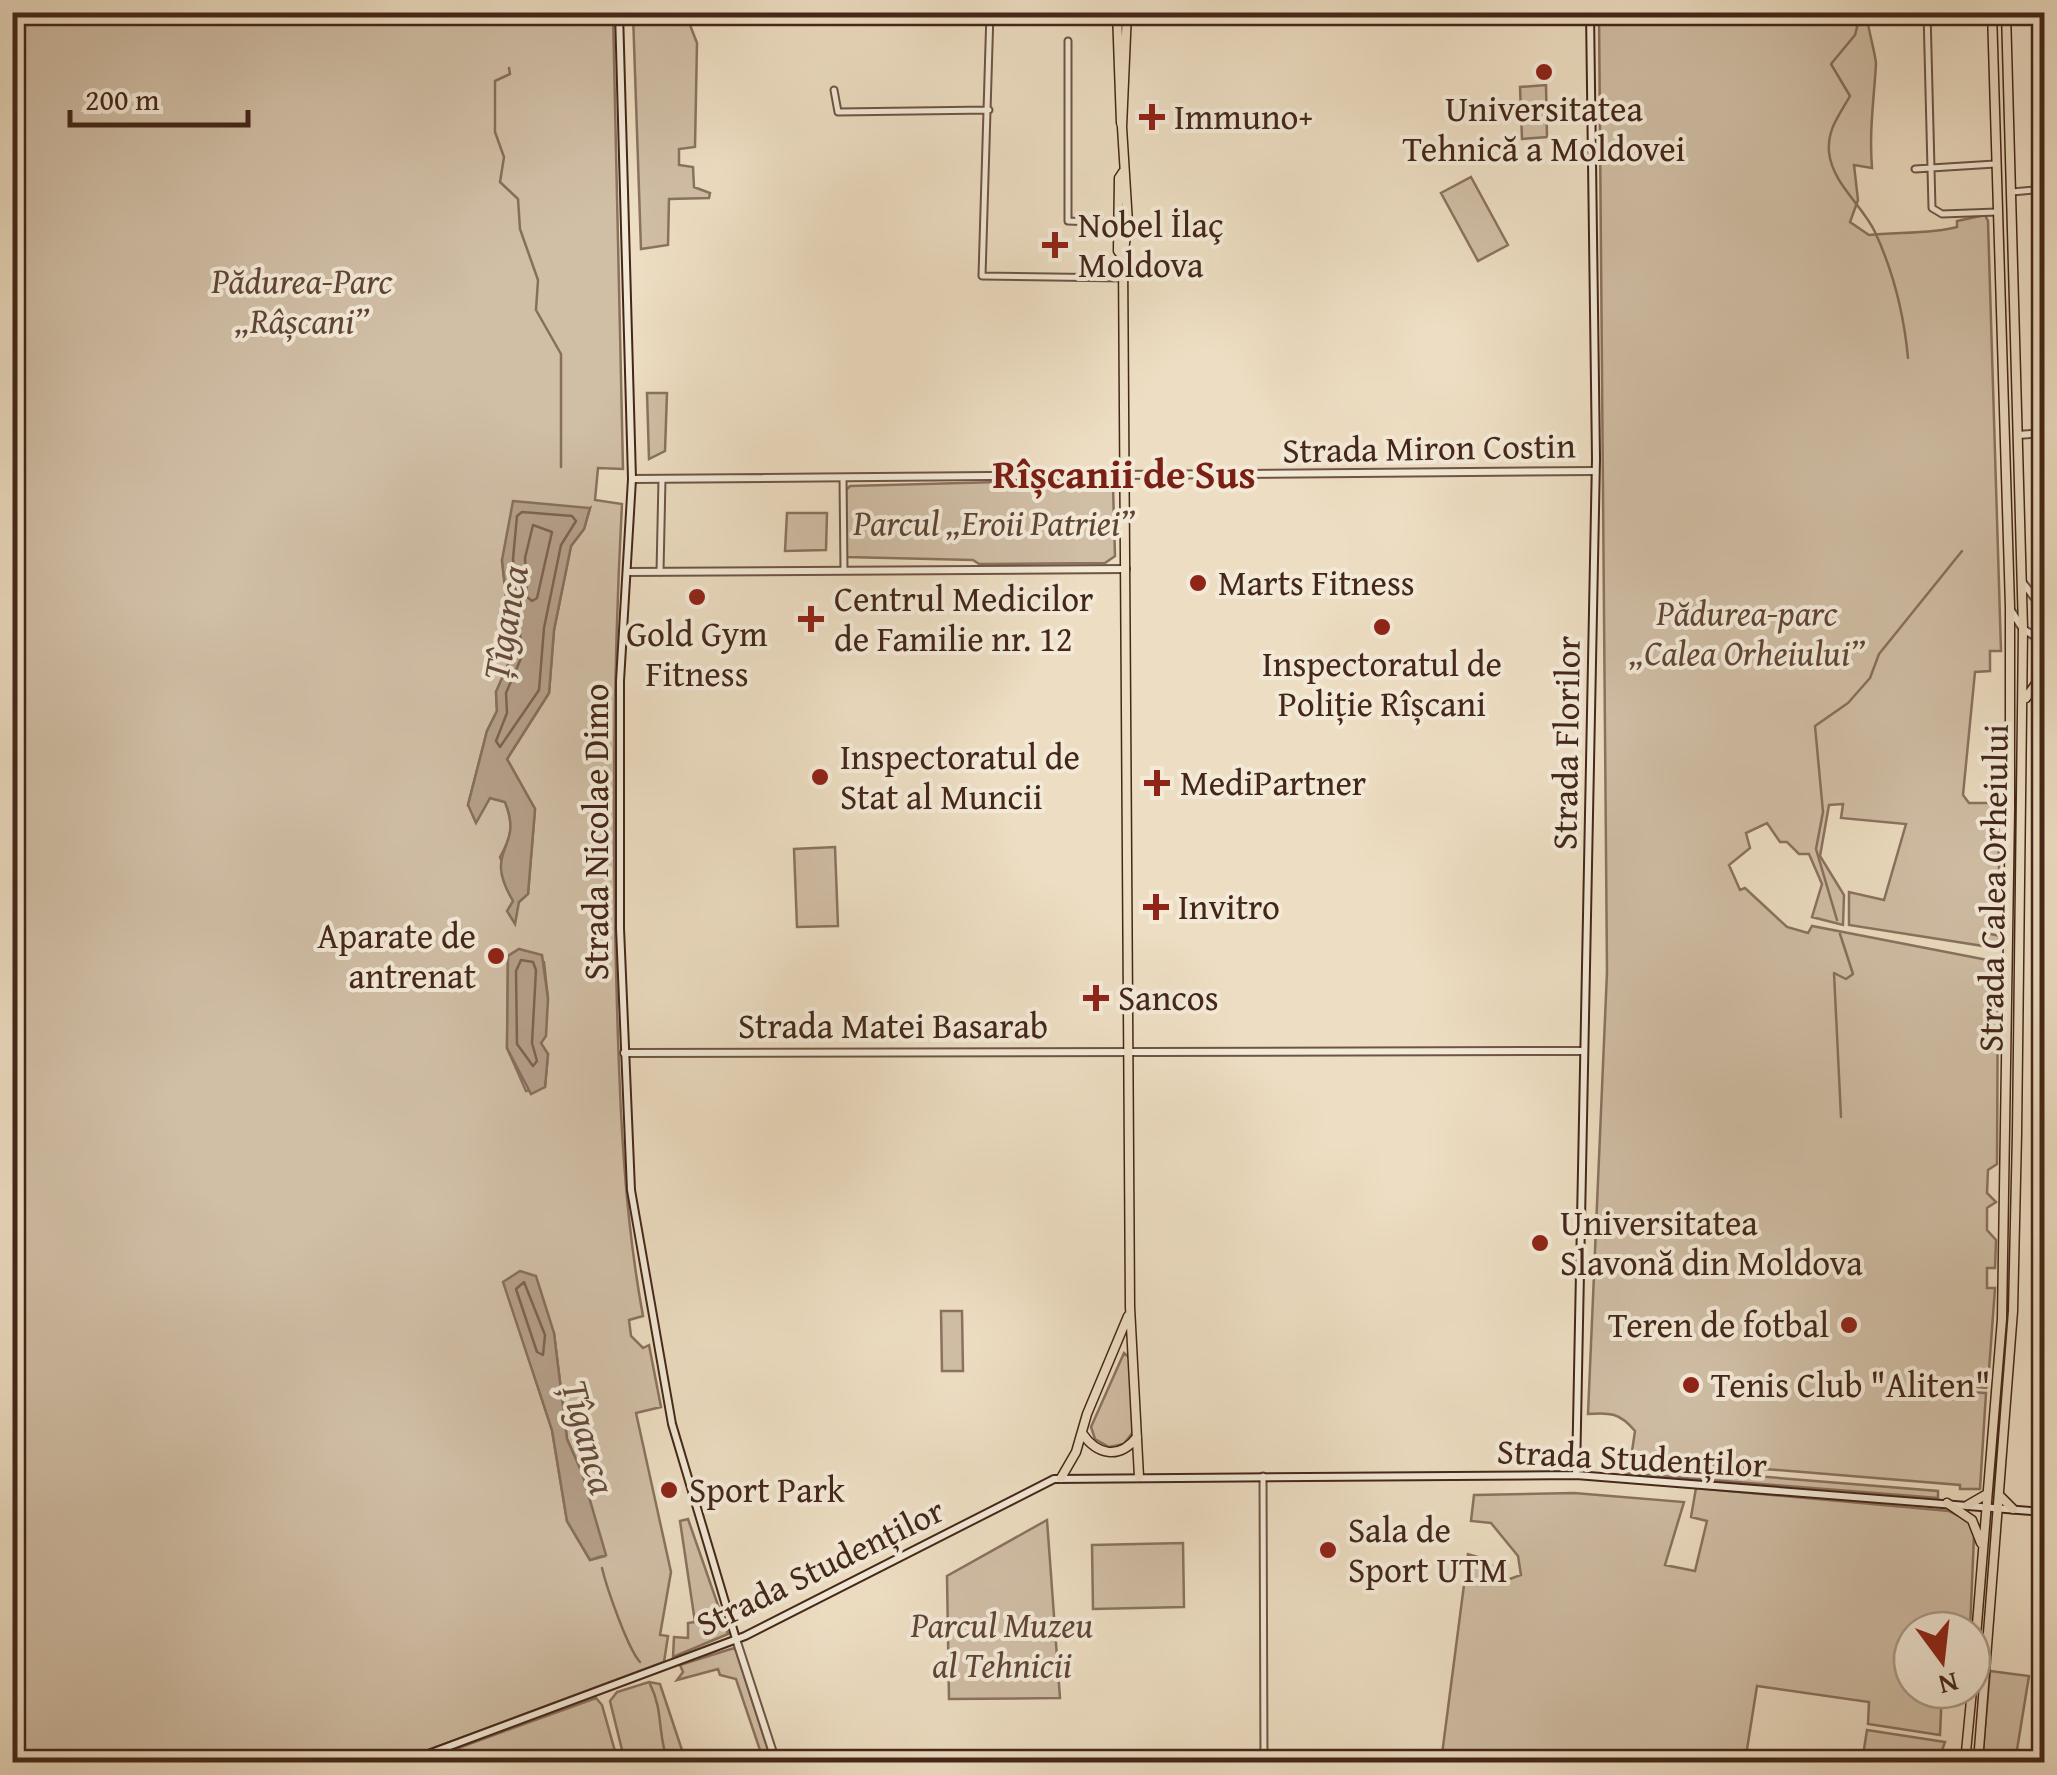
<svg xmlns="http://www.w3.org/2000/svg" width="2057" height="1775" viewBox="0 0 2057 1775" font-family="'Gentium Book Plus',serif">
  <style>
    .green { fill: #d0bea5; stroke: #8a725f; stroke-width: 2.5; fill-rule: evenodd }
    .water { fill: #b49f89; stroke: #876f5c; stroke-width: 2.5 }
    .lines { fill: none; stroke-linecap: round; stroke-linejoin: round }
    .shore { stroke: #7c6351; stroke-width: 2.5 }
    .stream { stroke: #876f5c; stroke-width: 2.5 }
    .minor-casing { stroke: #6e5443; stroke-width: 9 }
    .tertiary-casing { stroke: #6e5443; stroke-width: 10 }
    .secondary-casing { stroke: #442719; stroke-width: 10 }
    .primary-casing { stroke: #442719; stroke-width: 11 }
    .trunk-casing { stroke: #442719; stroke-width: 11 }
    .minor { stroke: #f3e9d7; stroke-width: 5 }
    .tertiary { stroke: #f3e9d7; stroke-width: 6 }
    .secondary { stroke: #f3e9d7; stroke-width: 6 }
    .primary { stroke: #edddc2; stroke-width: 8 }
    .trunk { stroke: #edddc2; stroke-width: 8 }
    .poi-dot { fill: #8f2418; stroke: #f3e9d7; stroke-width: 4 }
    .labels { text-anchor: middle; stroke-width: 8; stroke-linejoin: round; paint-order: stroke }
    .poi-label { font-size: 35px; fill: #442719; stroke: #f3e9d7; text-anchor: start }
    .park-label { font-size: 35px; font-style: italic; fill: #604535; stroke: #f3e9d7 }
    .street-label { font-size: 35px; fill: #442719; stroke: #f3e9d7 }
    .water-label { font-size: 38px; font-style: italic; fill: #664b3b; stroke: #f3e9d7 }
    .quarter-label { font-size: 40px; font-weight: bold; fill: #7a1f14; stroke: #f3e9d7 }
  </style>
  <rect width="100%" height="100%" fill="#edddc2"/>
  <filter id="stains"><feTurbulence type="fractalNoise" baseFrequency=".002" numOctaves="4"/><feColorMatrix values="0 0 0 0 .2 0 0 0 0 .09 0 0 0 0 .02 0 0 0 .5 -.17"/></filter>
  <radialGradient id="worn" r=".72"><stop offset=".6" stop-color="#630" stop-opacity="0"/><stop offset="1" stop-color="#630" stop-opacity=".3"/></radialGradient>
  <path class="green" d="M685 12 697 43 695 147 679 149V165L693 167 694 187 710 193 709 198 669 199 668 245 641 249 633 14Z
    M12 13H613L623 469 598 468 595 500 622 504C613 672 612 838 617 1006 620 1111 624 1213 643 1316L629 1320 631 1336 643 1348 649 1345 661 1407 636 1413 671 1572 660 1635 668 1636 664 1662 396 1762H13ZM590 508 584 529 571 546 554 630 549 693 507 759 535 809 528 894 519 902 500 857C512 836 514 825 505 802L490 798 484 806 468 805 487 731 497 711 496 692 513 655 502 560ZM519 949 544 962 548 999 541 1044 548 1054 545 1087 526 1091 507 1048 508 956ZM504 1282 554 1333 567 1439 582 1473 605 1556 590 1560 567 1521 552 1430Z
    M1599 13H1877L1867 17C1868 29 1876 56 1876 64 1874 99 1869 130 1872 168L1854 165 1858 200 1850 222 1869 235C1896 232 1933 234 1957 227V221L1985 215 1988 221 2001 651H1990V671L1975 672 1963 795 1969 803H1996L1998 807 2000 924 1988 922 1986 933 2000 936 1996 948 1849 925V892L1884 900 1906 824 1841 818 1843 804 1829 805 1820 856 1844 895 1843 925 1812 917 1822 884 1809 854H1799L1787 842H1780L1767 823 1746 833 1750 848 1729 865 1740 890 1745 888 1787 927 1808 933 1812 926 1998 962 1997 1164 1988 1170 1987 1193 1996 1202 1987 1208V1230L1996 1240 1995 1268H1987V1288H1995L1988 1384 1986 1388 1943 1383 1942 1398 1966 1400 1967 1392 1986 1393 1980 1489H1960V1485L1631 1458 1635 1431C1620 1413 1610 1412 1588 1414L1607 972Z
    M1546 85 1547 137 1522 139 1520 87Z
    M1471 177 1508 245 1478 261 1441 193Z
    M647 393H667L665 451 649 459Z
    M1108 479 1113 486 1115 556 1105 563 979 564 973 560 846 557V490L850 486Z
    M787 513H827L826 550 785 551Z
    M835 847 838 926 797 927 794 849Z
    M941 1311H962L963 1371H942Z
    M1124 1353 1131 1359 1133 1432 1124 1444 1109 1447 1095 1439 1091 1427Z
    M1620 1465 1938 1491V1498L1624 1473Z
    M1696 1488 1949 1511 1970 1521 1974 1536 1970 1630H1912V1690H1942L1940 1735 1868 1724 1869 1702 1757 1686 1745 1762H1441L1468 1554 1485 1559 1507 1580 1521 1575 1518 1556 1491 1523 1471 1521 1474 1495 1574 1493 1684 1502 1665 1565 1695 1571 1707 1521 1691 1517Z
    M688 1519 728 1634 673 1657 674 1637 688 1638V1623L695 1622 680 1521Z
    M1047 1520 1060 1698 949 1699 947 1576Z
    M1183 1543 1184 1607 1093 1609 1092 1545Z
    M734 1648 736 1651 772 1762H764L736 1679 720 1675 718 1669 677 1680 683 1672 680 1665Z
    M1990 1671 2029 1676 2015 1762H1982Z
    M649 1682 660 1684 686 1762H625L610 1701 617 1692Z
    M596 1698 602 1705 618 1762H420Z
    M1867 1730 1945 1742 1938 1762H1862Z"/>
  <path class="water" d="M513 501 590 508 584 529 571 546 554 630 549 693 507 759 535 809 528 894 519 902 515 924 507 911 513 901C481 847 525 851 505 802L490 798 476 823 468 805 487 731 497 711 496 692 512 655 502 560Z
    M519 949 542 955 548 999 546 1036 541 1043 548 1054 545 1087 531 1094 507 1048 508 956Z
    M520 1271 536 1276 554 1333 567 1439 582 1473 606 1555 590 1560 567 1521 552 1430 503 1282Z"/>
  <g class="lines">
    <path class="shore" d="M522 512 572 516 576 521 561 545 544 628 539 690 500 747 496 741 507 713 506 693 522 656 513 559 517 516Z
      M533 525 552 532 537 598 532 601 527 597 525 558Z
      M521 960 533 962 536 970 532 1043 537 1061 533 1066 517 1044 516 971Z
      M524 1282 545 1335 543 1355 537 1352 516 1289Z"/>
    <path class="stream" d="M1861 12 1855 35 1831 64 1850 96C1840 114 1827 129 1829 152 1832 183 1862 205 1875 232 1893 271 1904 315 1908 358
      M509 68 510 74 495 81V132L504 157 500 182 518 199 520 229 538 280 536 310 561 354V467
      M1837 920 1816 849 1823 812 1815 726 1848 703 1870 678 1879 654 1962 551
      M1840 934 1853 974 1846 979 1834 973 1841 1117
      M602 1568C607 1589 628 1649 640 1662
      M650 1684C664 1712 657 1734 668 1762"/>
    <defs>
      <path id="minor" d="M990 12 982 276 1123 278
        M1927 12 1932 208 1942 214 1997 212
        M1068 41V221L1118 223
        M834 90 838 112 989 110
        M1915 169 1995 164
        M2012 192 2044 189
        M2036 380 2044 379
        M843 478 844 570
        M660 572 662 479
        M1263 1476 1264 1762"/>
      <path id="tertiary" d="M2018 435 2044 433
        M632 479 1595 471
        M627 572 1126 569
        M2023 583 2044 610
        M2012 612 2023 629 2044 642
        M624 1053 1582 1051
        M736 1639 776 1762"/>
      <path id="secondary" d="M619 12 632 479 620 681V928L631 1190 672 1424 736 1639
        M1576 1475 1596 459 1590 12
        M407 1762 745 1636 1054 1479 1576 1475 2044 1512"/>
      <path id="primary" d="M1117 12 1121 123
        M1127 12 1122 127 1128 223 1123 257 1130 1307 1139 1477
        M1123 172 1119 178 1118 251 1123 257
        M1082 1433C1097 1455 1119 1460 1137 1437
        M1061 1478 1076 1452 1087 1414 1128 1316"/>
      <path id="trunk" d="M2026 698 2044 672
        M2000 1496 2013 1509
        M1947 1503 1972 1520 1981 1543
        M1968 1505 1987 1494
        M1972 1685 2002 1319 2010 809V607L1992 12
        M1965 1762 1972 1690
        M1978 1762 2013 1311 2017 1134 2023 629 2006 12"/>
    </defs>
    <use href="#minor" class="minor-casing"/>
    <use href="#tertiary" class="tertiary-casing"/>
    <use href="#secondary" class="secondary-casing"/>
    <use href="#primary" class="primary-casing"/>
    <use href="#trunk" class="trunk-casing"/>
    <use href="#minor" class="minor"/>
    <use href="#tertiary" class="tertiary"/>
    <use href="#secondary" class="secondary"/>
    <use href="#primary" class="primary"/>
    <use href="#trunk" class="trunk"/>
  </g>
  <g class="poi-dot">
    <circle cx="1544" cy="72" r="10"/>
    <path d="M1147 102h10v10h10v10h-10v10h-10v-10h-10v-10h10z"/>
    <path d="M1050 230h10v10h10v10h-10v10h-10v-10h-10v-10h10z"/>
    <circle cx="1198" cy="583" r="10"/>
    <circle cx="697" cy="597" r="10"/>
    <path d="M806 604h10v10h10v10h-10v10h-10v-10h-10v-10h10z"/>
    <circle cx="1382" cy="627" r="10"/>
    <circle cx="820" cy="777" r="10"/>
    <path d="M1152 768h10v10h10v10h-10v10h-10v-10h-10v-10h10z"/>
    <path d="M1151 892h10v10h10v10h-10v10h-10v-10h-10v-10h10z"/>
    <circle cx="496" cy="956" r="10"/>
    <path d="M1091 983h10v10h10v10h-10v10h-10v-10h-10v-10h10z"/>
    <circle cx="1540" cy="1243" r="10"/>
    <circle cx="1849" cy="1325" r="10"/>
    <circle cx="1691" cy="1385" r="10"/>
    <circle cx="669" cy="1490" r="10"/>
    <circle cx="1328" cy="1550" r="10"/>
  </g>
  <g class="labels">
    <g class="poi-label">
      <text x="1544" y="121" text-anchor="middle">Universitatea<tspan x="1544" dy="40">Tehnică a Moldovei</tspan></text>
      <text x="1174" y="129">Immuno+</text>
      <text x="1078" y="237">Nobel İlaç<tspan x="1078" dy="40">Moldova</tspan></text>
      <text x="1218" y="595">Marts Fitness</text>
      <text x="834" y="611">Centrul Medicilor<tspan x="834" dy="40">de Familie nr. 12</tspan></text>
      <text x="697" y="646" text-anchor="middle">Gold Gym<tspan x="697" dy="40">Fitness</tspan></text>
      <text x="1382" y="676" text-anchor="middle">Inspectoratul de<tspan x="1382" dy="40">Poliție Rîșcani</tspan></text>
      <text x="840" y="769">Inspectoratul de<tspan x="840" dy="40">Stat al Muncii</tspan></text>
      <text x="1180" y="795">MediPartner</text>
      <text x="1178" y="919">Invitro</text>
      <text x="476" y="948" text-anchor="end">Aparate de<tspan x="476" dy="40">antrenat</tspan></text>
      <text x="1118" y="1010">Sancos</text>
      <text x="1560" y="1235">Universitatea<tspan x="1560" dy="40">Slavonă din Moldova</tspan></text>
      <text x="1829" y="1337" text-anchor="end">Teren de fotbal</text>
      <text x="1711" y="1397">Tenis Club "Aliten"</text>
      <text x="689" y="1502">Sport Park</text>
      <text x="1348" y="1542">Sala de<tspan x="1348" dy="40">Sport UTM</tspan></text>
    </g>
    <g class="park-label">
      <text x="302" y="293">Pădurea-Parc<tspan x="302" dy="40">„Râșcani”</tspan></text>
      <text x="994" y="535">Parcul „Eroii Patriei”</text>
      <text x="1747" y="625">Pădurea-parc<tspan x="1747" dy="40">„Calea Orheiului”</tspan></text>
      <text x="1002" y="1637">Parcul Muzeu<tspan x="1002" dy="40">al Tehnicii</tspan></text>
    </g>
    <g class="street-label">
      <text transform="translate(1429 448) rotate(-1)" y="12">Strada Miron Costin</text>
      <text transform="translate(1566 743) rotate(-89)" y="12">Strada Florilor</text>
      <text transform="translate(596 832) rotate(-90)" y="12">Strada Nicolae Dimo</text>
      <text transform="translate(1993 888) rotate(-89)" y="12">Strada Calea Orheiului</text>
      <text x="893" y="1038">Strada Matei Basarab</text>
      <text transform="translate(1632 1458) rotate(3)" y="12">Strada Studenților</text>
      <text transform="translate(820 1567) rotate(-26)" y="12">Strada Studenților</text>
    </g>
    <g class="water-label">
      <text transform="translate(505 623) rotate(-80)" y="13">Țîganca</text>
      <text transform="translate(589 1437) rotate(75)" y="13">Țîganca</text>
    </g>
    <g class="quarter-label">
      <text x="1124" y="488">Rîșcanii de Sus</text>
    </g>
  </g>
  <rect width="2057" height="1775" fill="none" stroke="#edddc2" stroke-width="50"/>
  <rect x="15" y="15" width="2027" height="1745" fill="none" stroke="#442719" stroke-width="5"/>
  <rect x="25" y="25" width="2007" height="1725" fill="none" stroke="#442719" stroke-width="2.5"/>
  <g transform="translate(1942 1660) rotate(165)"><circle r="48" fill="#f3e9d7" stroke="#ad9b8b" stroke-width="2.5"/>
  <path d="M0-8L18 38L0 25L-18 38Z" fill="#8f2418"/>
  <text y="-15" font-size="28" font-weight="bold" text-anchor="middle" fill="#442719">N</text>
  </g>
  <path d="M70 110v15h178v-15" fill="none" stroke="#442719" stroke-width="5"/>
  <text x="85" y="110" font-size="30" fill="#442719" stroke="#f3e9d7" stroke-width="8" paint-order="stroke">200 m</text>
  <rect width="100%" height="100%" filter="url(#stains)"/>
  <rect width="100%" height="100%" fill="url(#worn)"/>
</svg>
